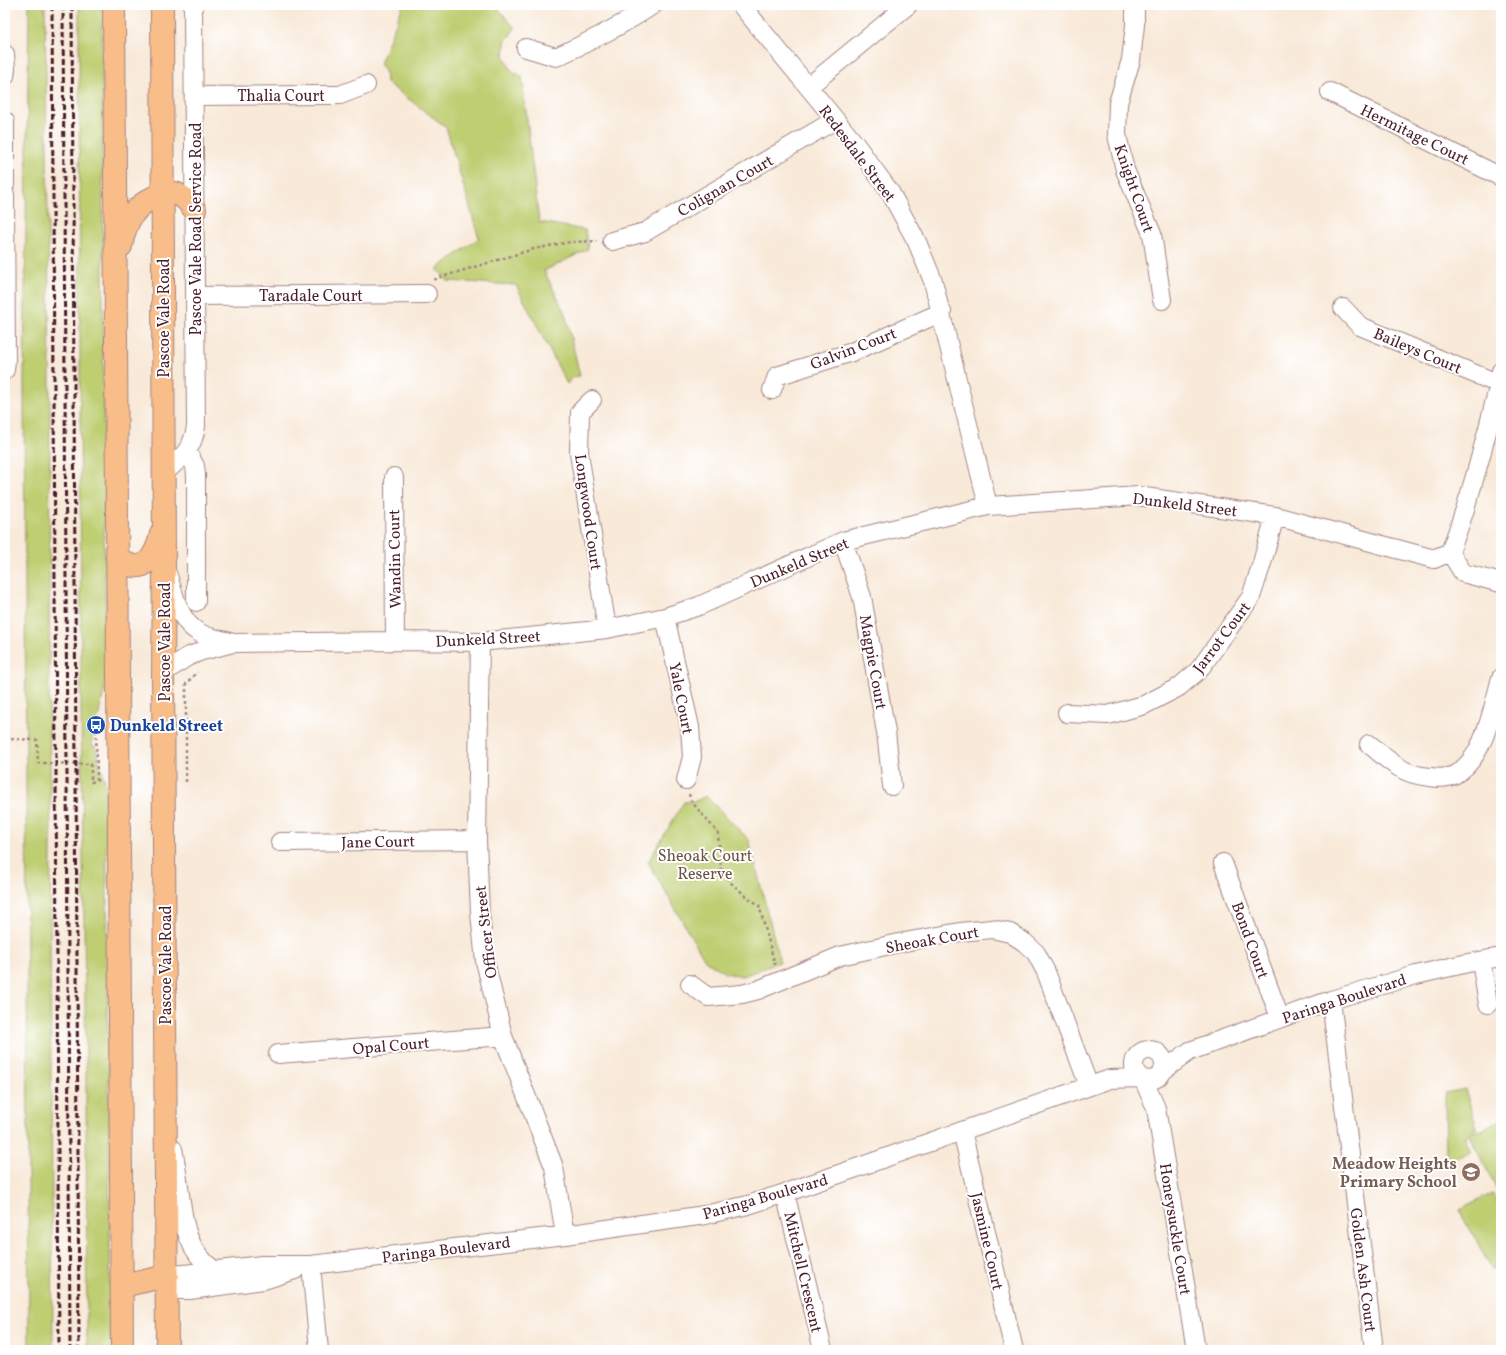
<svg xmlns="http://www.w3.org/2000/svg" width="1506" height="1355" viewBox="0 0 1506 1355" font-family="Vollkorn,serif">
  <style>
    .green { fill: #bece71; stroke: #84764e }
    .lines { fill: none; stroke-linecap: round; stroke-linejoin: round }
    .minor-casing { stroke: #a18482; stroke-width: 20 }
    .major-casing { stroke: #a18482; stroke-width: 24 }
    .path { stroke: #a18482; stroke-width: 2.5; stroke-dasharray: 3 3; stroke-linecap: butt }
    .minor { stroke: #fff; stroke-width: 18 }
    .major { stroke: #f8bd89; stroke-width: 22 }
    .rail { stroke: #4a1f2b; stroke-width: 3; stroke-dasharray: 6 3; stroke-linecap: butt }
    .labels { text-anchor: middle; stroke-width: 4; stroke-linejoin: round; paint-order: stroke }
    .street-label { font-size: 16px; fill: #4a1f2b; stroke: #fff }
    .transit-label { font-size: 16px; font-weight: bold; fill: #164399; stroke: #fff; text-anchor: start }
    .park-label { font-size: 16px; fill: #6d5440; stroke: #fff }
    .education-label { font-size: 16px; font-weight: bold; fill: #785e54; stroke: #fff; text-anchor: end }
  </style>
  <rect width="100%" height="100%" fill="#fff"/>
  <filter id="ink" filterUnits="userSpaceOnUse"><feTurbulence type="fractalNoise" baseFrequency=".025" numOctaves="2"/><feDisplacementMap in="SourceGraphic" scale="8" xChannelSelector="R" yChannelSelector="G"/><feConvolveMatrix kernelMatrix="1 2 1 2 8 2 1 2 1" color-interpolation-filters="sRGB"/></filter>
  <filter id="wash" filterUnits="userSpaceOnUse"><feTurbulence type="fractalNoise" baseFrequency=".012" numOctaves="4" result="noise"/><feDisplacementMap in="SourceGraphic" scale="16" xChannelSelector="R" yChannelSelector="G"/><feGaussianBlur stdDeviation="0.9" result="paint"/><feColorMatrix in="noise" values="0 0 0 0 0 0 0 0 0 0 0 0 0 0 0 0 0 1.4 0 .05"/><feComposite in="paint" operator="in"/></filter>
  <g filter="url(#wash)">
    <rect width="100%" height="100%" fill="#f8e9d8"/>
    <path class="green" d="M29 5H45L50 379 49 702 51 844 50 942 53 1350H29L24 377Z
      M79 5H102L104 525 106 683 97 722 92 723V746H95L106 786 111 1350H87L86 1066 81 709Z
      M403 5H495L515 28 505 42 504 56 511 70 522 77 539 222 585 230 588 249 544 271 565 313 580 376 573 377 567 384 516 285 448 281 437 269 479 238 446 127 386 82 385 70 380 64Z
      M706 796 749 840 780 962 743 976 725 973 705 960 648 862 684 802 696 801Z
      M1465 1089 1477 1128 1464 1137 1471 1151 1446 1163 1445 1093Z
      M1501 1120V1197L1469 1135Z
      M1493 1193 1501 1208V1266L1492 1270 1460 1210Z"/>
  </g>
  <g filter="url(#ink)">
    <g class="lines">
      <defs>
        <path id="minor" d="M741 5 856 145 890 192 917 242 933 281 988 506
          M1135 5V25L1131 60 1118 103 1117 135 1125 170 1152 234 1162 300
          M526 48 556 57C591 41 621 26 653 5
          M5 54 6 69 5 76
          M808 87 908 5
          M1330 92 1501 177
          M194 96 329 95H340L366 85
          M5 121V185
          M5 194 6 361 5 370
          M612 241 645 232 835 120
          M195 296 427 294
          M1343 308 1360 326 1499 384
          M772 390 777 376 852 352 942 312
          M592 400 580 412 579 453 607 629
          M187 451 195 466 196 475V602
          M164 473C181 458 193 450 196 426L193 5
          M394 477 395 641
          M843 541 862 597 886 732 892 786
          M1450 552 1463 573 1501 583
          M167 573C174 593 178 620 198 632 208 638 219 639 230 642
          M665 617 690 727 692 757 686 780
          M480 642 477 840 480 914 485 961 503 1036 554 1167 565 1235
          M163 673 187 657 202 651 233 643 395 641 480 642 607 629 665 617 699 606 843 541 988 506 1138 496 1275 516 1434 559 1450 552C1471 497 1485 441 1499 384L1501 371
          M1067 713 1108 715 1144 705 1179 687 1199 670 1251 597 1262 563 1275 516
          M1369 744C1379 752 1389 762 1400 768 1409 774 1420 776 1430 777 1437 778 1448 778 1454 775 1485 759 1492 709 1501 678
          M280 842 477 840
          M1223 863 1280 1018
          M1481 961 1488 1004
          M690 984 708 997 742 994 758 990 840 956 899 943 960 932 992 929 1010 933 1024 942 1036 953 1046 972 1089 1086
          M1331 1000 1374 1350
          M1134 1065a15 15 0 1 1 30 0a15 15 0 1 1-30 0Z
          M278 1054 503 1036
          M1164 1070 1190 1051 1331 1000 1416 975 1468 963 1501 957
          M1143 1079 1156 1108 1196 1350
          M962 1131 1014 1350
          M173 1149C176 1164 178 1179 180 1194 184 1225 187 1251 214 1270
          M785 1193 823 1350
          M311 1265 319 1350
          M167 1276 262 1265H311L565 1235 705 1215 748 1205 785 1193 1110 1079 1140 1078
          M167 1290H190L264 1280 295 1270"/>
        <path id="major" d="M114 5 122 1350
          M162 5 164 563 163 673 167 1350
          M121 246C126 220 134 206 158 195 165 192 172 191 179 195 186 198 190 205 195 210
          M117 557C121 560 126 563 130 565 149 572 158 548 161 534
          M122 1286 167 1276"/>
      </defs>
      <use href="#minor" class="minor-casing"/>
      <use href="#major" class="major-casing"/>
      <path class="path" d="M434 280 438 278 534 249 570 242 597 241
        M11 739 37 740 38 763 91 764V782L97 781 96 725
        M186 782V684L197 672
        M689 794 691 801 718 833 721 869 730 882 747 897 759 905 775 965"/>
      <use href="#minor" class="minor"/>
      <use href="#major" class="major"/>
      <path class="rail" d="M52 5 59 1350
        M63 5 70 1350
        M72 5 79 1350"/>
    </g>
  </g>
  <defs>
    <symbol id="bus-disc" viewBox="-11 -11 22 22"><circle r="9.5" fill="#1a4fb4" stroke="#fff"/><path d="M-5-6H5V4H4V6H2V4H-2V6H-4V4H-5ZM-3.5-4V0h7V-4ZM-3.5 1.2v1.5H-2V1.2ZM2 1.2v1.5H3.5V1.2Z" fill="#fff"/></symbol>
    <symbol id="school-disc" viewBox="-11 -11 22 22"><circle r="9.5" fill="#8d6e63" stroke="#fff"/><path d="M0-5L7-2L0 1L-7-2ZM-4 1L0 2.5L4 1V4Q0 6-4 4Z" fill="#fff"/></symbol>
  </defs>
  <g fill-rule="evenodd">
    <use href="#bus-disc" x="85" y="714" width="22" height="22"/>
    <use href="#school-disc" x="1460" y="1161" width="22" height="22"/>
  </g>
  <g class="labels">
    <g class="street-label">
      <text x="281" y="101">Thalia Court</text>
      <text transform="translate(1415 134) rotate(26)" y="6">Hermitage Court</text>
      <text transform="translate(858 153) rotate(53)" y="6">Redesdale Street</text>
      <text transform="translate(725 185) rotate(-30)" y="6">Colignan Court</text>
      <text transform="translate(1135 188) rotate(71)" y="6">Knight Court</text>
      <text transform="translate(195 229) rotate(-90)" y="6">Pascoe Vale Road Service Road</text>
      <text x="311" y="301">Taradale Court</text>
      <text transform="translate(163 318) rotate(-90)" y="6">Pascoe Vale Road</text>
      <text transform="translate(853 348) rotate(-21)" y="6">Galvin Court</text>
      <text transform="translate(1418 350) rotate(23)" y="6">Baileys Court</text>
      <text transform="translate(1185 504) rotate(7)" y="6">Dunkeld Street</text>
      <text transform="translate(589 512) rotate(82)" y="6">Longwood Court</text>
      <text transform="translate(394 559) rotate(-91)" y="6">Wandin Court</text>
      <text transform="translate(799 562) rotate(-23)" y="6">Dunkeld Street</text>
      <text transform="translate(1221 637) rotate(-53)" y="6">Jarrot Court</text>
      <text transform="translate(488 638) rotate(-3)" y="6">Dunkeld Street</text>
      <text transform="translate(164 642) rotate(-90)" y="6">Pascoe Vale Road</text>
      <text transform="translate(874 662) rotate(80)" y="6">Magpie Court</text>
      <text transform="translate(682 698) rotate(79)" y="6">Yale Court</text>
      <text transform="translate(378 841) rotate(-1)" y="6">Jane Court</text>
      <text transform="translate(485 932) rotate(-97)" y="6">Officer Street</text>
      <text transform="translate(932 939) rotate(-10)" y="6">Sheoak Court</text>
      <text transform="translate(1251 940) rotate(70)" y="6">Bond Court</text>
      <text transform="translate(165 965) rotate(-90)" y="6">Pascoe Vale Road</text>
      <text transform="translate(1344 998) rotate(-18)" y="6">Paringa Boulevard</text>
      <text transform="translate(391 1045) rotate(-5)" y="6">Opal Court</text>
      <text transform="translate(765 1196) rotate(-16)" y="6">Paringa Boulevard</text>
      <text transform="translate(1176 1229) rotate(81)" y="6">Honeysuckle Court</text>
      <text transform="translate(988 1241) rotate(77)" y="6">Jasmine Court</text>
      <text transform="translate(446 1249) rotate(-7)" y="6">Paringa Boulevard</text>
      <text transform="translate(1364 1270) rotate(83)" y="6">Golden Ash Court</text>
      <text transform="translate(804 1272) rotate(77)" y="6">Mitchell Crescent</text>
    </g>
    <g class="transit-label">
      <text x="110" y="731">Dunkeld Street</text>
    </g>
    <g class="park-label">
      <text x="705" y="861">Sheoak Court<tspan x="705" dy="18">Reserve</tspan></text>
    </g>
    <g class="education-label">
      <text x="1457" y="1169">Meadow Heights<tspan x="1457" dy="18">Primary School</tspan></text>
    </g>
  </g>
  <rect width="1506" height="1355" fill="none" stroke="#fff" stroke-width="20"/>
</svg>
